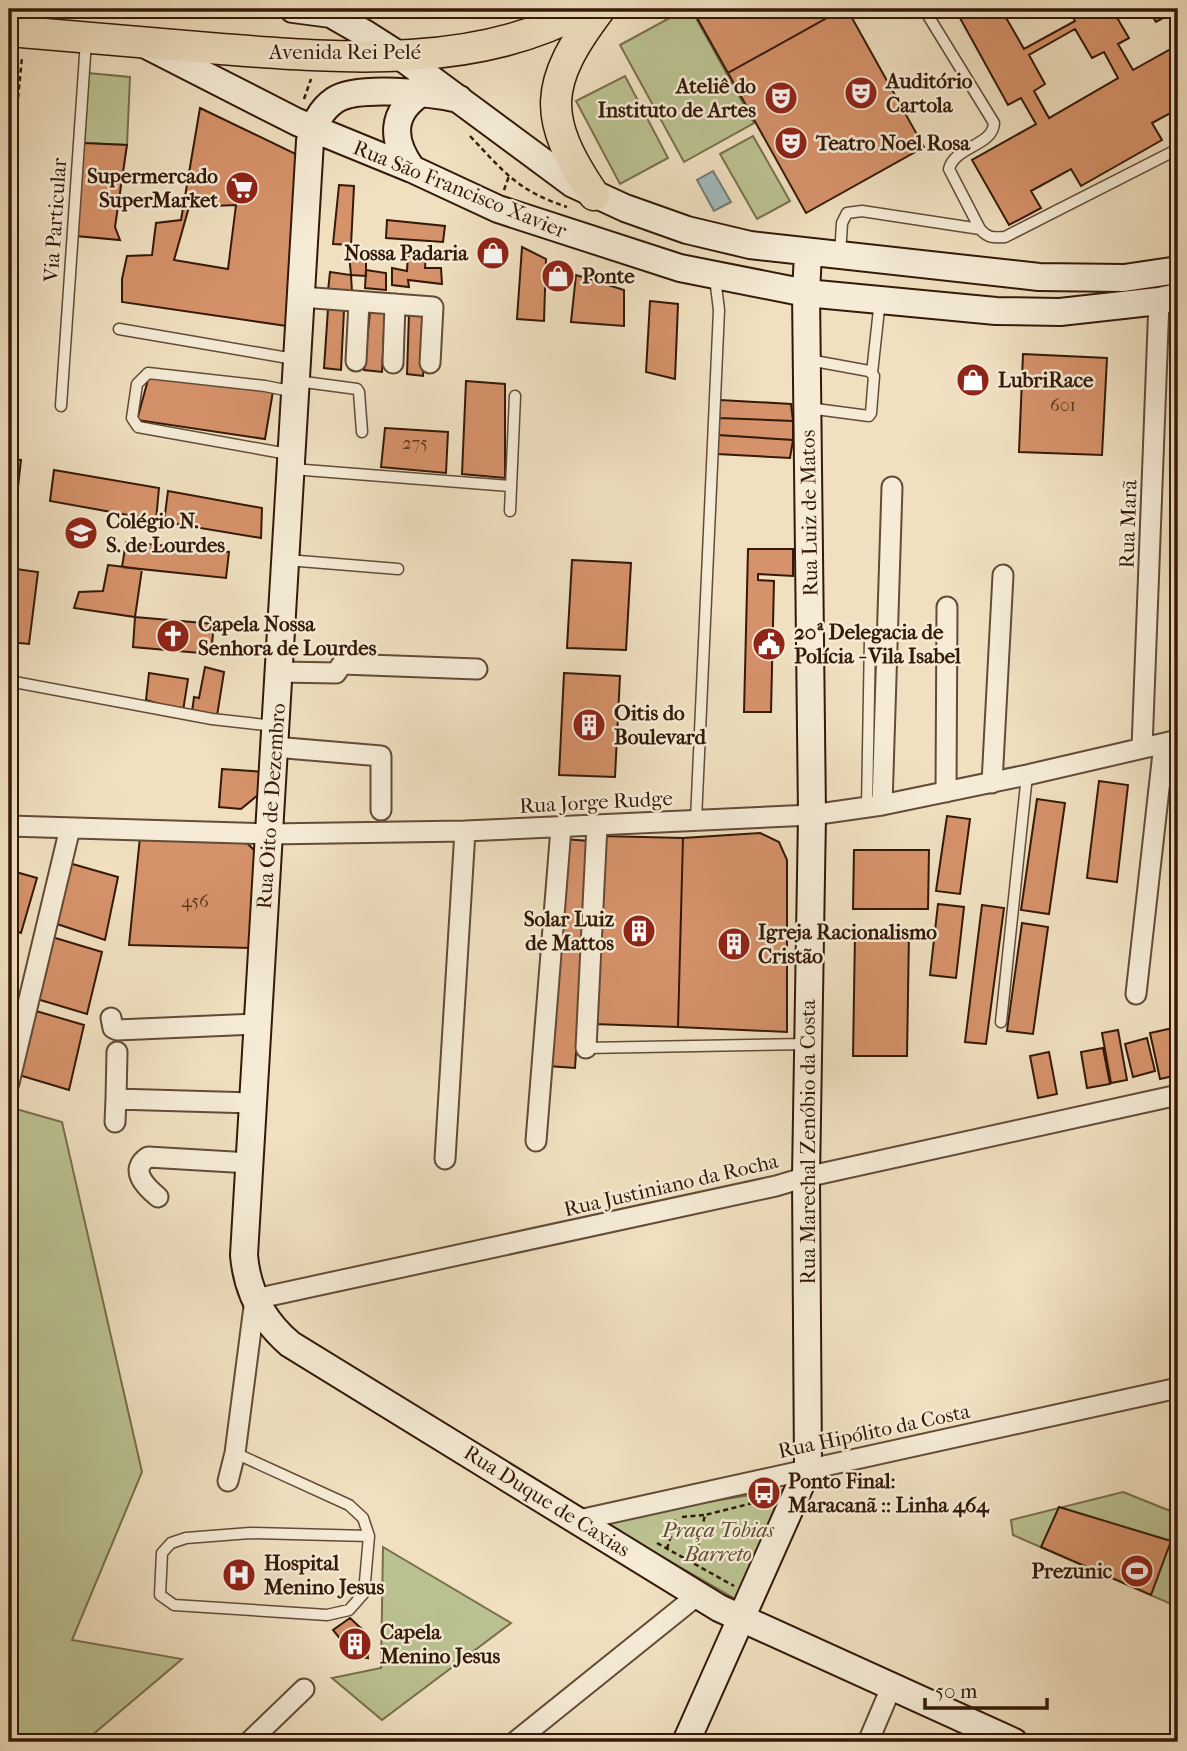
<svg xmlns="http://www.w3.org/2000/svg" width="1187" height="1751" viewBox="0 0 1187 1751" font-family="'IM FELL French Canon',serif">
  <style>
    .green { fill: #bbc291; stroke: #786e4c; stroke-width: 2 }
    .water { fill: #a1babe; stroke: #757a75; stroke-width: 2 }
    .building { fill: #d6926a; stroke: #341908; stroke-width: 2; fill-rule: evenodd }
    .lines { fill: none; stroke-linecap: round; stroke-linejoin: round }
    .lane-casing { stroke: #634b36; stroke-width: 13 }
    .street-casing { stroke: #634b36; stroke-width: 23 }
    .secondary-casing { stroke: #341908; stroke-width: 30 }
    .primary-casing { stroke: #341908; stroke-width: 33 }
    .path { stroke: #341908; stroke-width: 2.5; stroke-dasharray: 5 3.5; stroke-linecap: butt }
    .lane { stroke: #f5ebd6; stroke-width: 10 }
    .street { stroke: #f5ebd6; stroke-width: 19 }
    .secondary { stroke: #f5ebd6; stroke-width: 26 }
    .primary { stroke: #f0e0c0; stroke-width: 30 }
    .labels { text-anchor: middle; stroke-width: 5; stroke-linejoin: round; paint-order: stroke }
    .number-label { font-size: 18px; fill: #5c3720 }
    .street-label { font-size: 21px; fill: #341908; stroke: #f5ebd6 }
    .poi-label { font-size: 21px; font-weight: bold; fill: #341908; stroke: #f5ebd6; text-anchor: start }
    .park-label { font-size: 21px; font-style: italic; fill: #5c4c31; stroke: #f5ebd6 }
  </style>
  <rect width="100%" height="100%" fill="#f0e0c0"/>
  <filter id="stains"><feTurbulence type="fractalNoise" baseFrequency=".00286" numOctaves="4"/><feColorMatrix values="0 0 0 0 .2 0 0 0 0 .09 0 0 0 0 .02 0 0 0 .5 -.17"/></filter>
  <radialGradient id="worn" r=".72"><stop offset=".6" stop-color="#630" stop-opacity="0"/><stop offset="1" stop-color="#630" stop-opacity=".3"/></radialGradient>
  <path class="green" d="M686 9H691L754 123 684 162 620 45Z
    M88 73 130 77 127 145 84 143Z
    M625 76 668 158 620 184 576 101Z
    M753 136 790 201 757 219 720 154Z
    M9 1107 62 1122 142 1472 72 1640 182 1659 84 1742H9Z
    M786 1489 739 1601 598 1520Z
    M1123 1492 1178 1514V1607L1013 1535 1011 1520Z
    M383 1547 511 1623 382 1720 332 1678 381 1668Z"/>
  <path class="water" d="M713 171 731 202 714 211 697 180Z"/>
  <path class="building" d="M692 9H843L728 73Z
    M843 9H847L924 147 806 213 728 73Z
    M955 9H1001L1024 49 1075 21 1068 9H1129L1116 16 1129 38 1118 44 1133 70 1178 45V109L1152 123 1162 140 1081 186 1071 169 1031 191 1041 208 1009 225 972 160 1036 124 1021 98 1008 105ZM1075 29 1092 58 1104 52 1118 78 1049 118 1034 91 1045 84 1029 55Z
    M1148 9H1178V10L1156 22Z
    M200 108 300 156 287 326 122 302V279L127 256 152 255 156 223 181 220Z
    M84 143 127 145 115 227 120 240 76 236Z
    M339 185 354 186 351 245 333 244Z
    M236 205 228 269 174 260 189 207Z
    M387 220 445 226 443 242 386 238Z
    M522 247 546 259 544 321 517 319Z
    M408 253 426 255 425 268H441L442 284 408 280 409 287 392 285V268L407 271Z
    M349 254 366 255V276L351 275Z
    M366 270 386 273V290L365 288Z
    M330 272 351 275 352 292 328 291Z
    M576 275 624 290V326L571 322Z
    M650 301 678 304 675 379 646 372Z
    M328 309 344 310 341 370 324 368Z
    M370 312 385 313 382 372 364 370Z
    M409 314H427L423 376 407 374Z
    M1023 354 1107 358 1102 455 1019 452Z
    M149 376 273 391 265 439 137 420Z
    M466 381 505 384V478L462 474Z
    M720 400 791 404 793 421 719 418Z
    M719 418 793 421V440L718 435Z
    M385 428 448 432 446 473 381 467Z
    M718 435 793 440 790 458 717 454Z
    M9 459 21 460 9 568Z
    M54 470 159 488 156 520 50 501Z
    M168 491 262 508 261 538 164 522Z
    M126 542 229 552 226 578 122 567Z
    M748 549H793V576L758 574V580L774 581 771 712H744Z
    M572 560 631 563 626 650 567 648Z
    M108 565 142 569 135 617 74 608 79 592 103 591Z
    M9 568 38 572 29 644 9 642Z
    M135 617 214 624 211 654 133 647Z
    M205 667 224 672 217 716 192 712 194 697 199 698Z
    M149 673 188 679 183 711 146 700Z
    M564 673 620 676 615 777 559 775Z
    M222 769 265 772 264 790 241 809 219 807Z
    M1099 781 1128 785 1117 882 1087 878Z
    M1037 799 1065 803 1049 914 1021 910Z
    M947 816 970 819 960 894 936 891Z
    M760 833 779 842 787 860V1032L678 1027 683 838Z
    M602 836 683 838 678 1027 593 1024Z
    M140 837 242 838 261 857 251 948 129 945Z
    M563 839 590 841 575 1068 548 1066Z
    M854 850H929L928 909H853Z
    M69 863 118 877 105 940 54 923Z
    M9 870 37 878 21 933 9 929Z
    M938 904 964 907 956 978 930 975Z
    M982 905 1004 908 986 1044 965 1042Z
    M1022 923 1048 927 1033 1034 1007 1031Z
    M855 933H909L907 1056H853Z
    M52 937 102 952 87 1014 37 999Z
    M9 944 18 947 9 989Z
    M36 1011 84 1025 69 1090 19 1075Z
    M1173 1028 1178 1052V1075L1160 1079 1150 1033Z
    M1118 1030 1127 1080 1111 1083 1102 1033Z
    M1147 1038 1155 1071 1133 1077 1125 1044Z
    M1103 1048 1110 1084 1087 1088 1081 1052Z
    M1049 1052 1057 1094 1038 1098 1030 1056Z
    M1059 1507 1171 1541 1151 1595 1041 1547Z
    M350 1618 365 1632 368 1658 354 1656 333 1630Z"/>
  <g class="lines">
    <defs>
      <path id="lane" d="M924 9 994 123C993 146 955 146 949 169L980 229C988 238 993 238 1005 237L1178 149
        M840 255 842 223 847 213 862 211 980 229
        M119 329 294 359
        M872 373 880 300
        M297 381 357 389 359 392 362 432
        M61 406 86 41
        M808 408 869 416 871 413 874 376 869 371 809 360
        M288 454 138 427 132 418 137 384 148 373 265 386 295 392
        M292 469 510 486
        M510 511 515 396
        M287 560 398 569
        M9 681 212 719 275 726
        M867 808 870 637
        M696 820 719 310 715 278
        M1001 1022 1027 775
        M586 1048 808 1044
        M235 1453 349 1505 363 1518 369 1536 364 1593 349 1610 327 1615 174 1605 160 1595 162 1553 171 1543 186 1538 250 1533 369 1536"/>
      <path id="street" d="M301 297 433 307 430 363
        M356 361 359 302
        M393 363 395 304
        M280 672 336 673 342 664 477 669
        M274 747 381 756V810
        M1142 748 1159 301
        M992 783 1003 575
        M946 792 947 607
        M882 805 892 487
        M9 826 269 834 465 831 812 815 882 805 1027 775 1178 740
        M1136 994 1164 744
        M111 1018 113 1028 117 1030 257 1024
        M586 1048 597 825
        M117 1052 116 1099 253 1103
        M9 1083 70 828
        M115 1122 116 1099
        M536 1141 561 828
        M445 1159 465 831
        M158 1197C146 1187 128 1170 148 1157L250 1163
        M228 1481 235 1453 255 1299 776 1186 806 1177 1178 1095
        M579 1520 1178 1388
        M249 1742 304 1689
        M515 1742 699 1594
        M868 1742 891 1688"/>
      <path id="secondary" d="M293 9 331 14 364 33 400 56 573 184 625 208 687 230 750 245 1039 277 1124 278 1178 270
        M142 43 297 122 412 169 498 209 680 268 806 293 996 311 1060 312 1159 301 1178 297
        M459 99C432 93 357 85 335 100 320 110 314 125 310 141L244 1255C247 1291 263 1321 290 1344L719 1608 1014 1742
        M412 169C391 140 390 112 423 92
        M686 1742 808 1468 806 1177 812 815 806 293 808 253"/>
      <path id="primary" d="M9 31C79 37 150 43 221 49 339 58 477 70 585 9
        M594 195C541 117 544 83 600 9"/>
    </defs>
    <use href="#lane" class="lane-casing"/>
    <use href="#street" class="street-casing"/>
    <use href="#secondary" class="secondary-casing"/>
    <use href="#primary" class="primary-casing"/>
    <path class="path" d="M304 99 311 79
      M470 136C504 172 518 191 567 207
      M504 190 509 176
      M9 191 22 57
      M682 1517 705 1515
      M657 1543 734 1586
      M667 1549 676 1518
      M694 1563 705 1515 773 1498"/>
    <use href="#lane" class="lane"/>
    <use href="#street" class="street"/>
    <use href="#secondary" class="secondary"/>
    <use href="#primary" class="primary"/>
  </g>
  <defs>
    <symbol id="theatre-disc" viewBox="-11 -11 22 22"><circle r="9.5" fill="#8f2418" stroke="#f5ebd6"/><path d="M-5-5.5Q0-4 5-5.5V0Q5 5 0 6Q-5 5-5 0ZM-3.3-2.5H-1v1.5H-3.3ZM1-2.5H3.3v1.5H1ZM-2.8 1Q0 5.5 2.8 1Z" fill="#fff"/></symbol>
    <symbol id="supermarket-disc" viewBox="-11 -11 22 22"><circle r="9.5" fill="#8f2418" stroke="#f5ebd6"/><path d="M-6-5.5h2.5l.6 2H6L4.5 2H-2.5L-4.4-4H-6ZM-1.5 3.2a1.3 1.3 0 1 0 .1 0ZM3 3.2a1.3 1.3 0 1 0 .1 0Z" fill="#fff"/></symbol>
    <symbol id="shop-disc" viewBox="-11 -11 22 22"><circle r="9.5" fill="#8f2418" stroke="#f5ebd6"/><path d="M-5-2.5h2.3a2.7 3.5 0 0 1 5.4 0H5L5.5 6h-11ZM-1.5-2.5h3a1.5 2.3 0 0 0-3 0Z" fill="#fff"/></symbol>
    <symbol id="school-disc" viewBox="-11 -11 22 22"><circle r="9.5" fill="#8f2418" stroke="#f5ebd6"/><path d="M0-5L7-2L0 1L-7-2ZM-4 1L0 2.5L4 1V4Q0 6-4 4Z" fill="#fff"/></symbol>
    <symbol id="church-disc" viewBox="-11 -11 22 22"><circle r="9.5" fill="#8f2418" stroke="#f5ebd6"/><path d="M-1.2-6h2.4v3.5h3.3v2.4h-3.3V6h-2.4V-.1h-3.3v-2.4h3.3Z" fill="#fff"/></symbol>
    <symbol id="civic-disc" viewBox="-11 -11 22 22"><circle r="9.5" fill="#8f2418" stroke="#f5ebd6"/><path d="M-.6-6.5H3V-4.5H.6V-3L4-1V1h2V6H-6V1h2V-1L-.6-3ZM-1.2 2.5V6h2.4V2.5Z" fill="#fff"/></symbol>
    <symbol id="building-disc" viewBox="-11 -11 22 22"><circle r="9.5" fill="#8f2418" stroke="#f5ebd6"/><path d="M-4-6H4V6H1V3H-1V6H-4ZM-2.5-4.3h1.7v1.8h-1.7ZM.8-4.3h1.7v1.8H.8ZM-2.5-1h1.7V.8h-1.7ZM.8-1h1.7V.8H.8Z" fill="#fff"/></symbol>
    <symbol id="bus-disc" viewBox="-11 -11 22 22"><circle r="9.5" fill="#8f2418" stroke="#f5ebd6"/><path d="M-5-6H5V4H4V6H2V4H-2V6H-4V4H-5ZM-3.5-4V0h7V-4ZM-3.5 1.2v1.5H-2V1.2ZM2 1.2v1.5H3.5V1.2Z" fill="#fff"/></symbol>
    <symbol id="stadium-disc" viewBox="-11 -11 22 22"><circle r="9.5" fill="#8f2418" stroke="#f5ebd6"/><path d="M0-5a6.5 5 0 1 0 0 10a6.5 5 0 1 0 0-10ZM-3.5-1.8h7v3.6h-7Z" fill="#fff"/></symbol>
    <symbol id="hospital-disc" viewBox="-11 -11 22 22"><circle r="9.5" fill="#8f2418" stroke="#f5ebd6"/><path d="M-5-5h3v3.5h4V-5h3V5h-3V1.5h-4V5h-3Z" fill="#fff"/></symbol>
  </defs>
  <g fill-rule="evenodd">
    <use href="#theatre-disc" x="842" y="74" width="38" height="38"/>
    <use href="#theatre-disc" x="762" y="79" width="38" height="38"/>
    <use href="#theatre-disc" x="772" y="124" width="38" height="38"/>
    <use href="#supermarket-disc" x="223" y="169" width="38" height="38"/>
    <use href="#shop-disc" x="474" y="234" width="38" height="38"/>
    <use href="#shop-disc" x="539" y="257" width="38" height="38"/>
    <use href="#shop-disc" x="954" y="361" width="38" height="38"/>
    <use href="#school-disc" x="62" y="514" width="38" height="38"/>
    <use href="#church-disc" x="154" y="617" width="38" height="38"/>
    <use href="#civic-disc" x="750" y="625" width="38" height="38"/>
    <use href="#building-disc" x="570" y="706" width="38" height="38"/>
    <use href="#building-disc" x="620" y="912" width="38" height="38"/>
    <use href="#building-disc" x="715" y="925" width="38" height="38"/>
    <use href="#bus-disc" x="745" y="1474" width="38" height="38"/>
    <use href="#stadium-disc" x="1118" y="1552" width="38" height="38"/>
    <use href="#hospital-disc" x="220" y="1556" width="38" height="38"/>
    <use href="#building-disc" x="336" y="1625" width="38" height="38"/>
  </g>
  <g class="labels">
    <g class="number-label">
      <text x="1063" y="411">601</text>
      <text x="415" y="449">275</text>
      <text x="195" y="907">456</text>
    </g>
    <g class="street-label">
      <text x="345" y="59">Avenida Rei Pelé</text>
      <text transform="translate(460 189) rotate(22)" y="7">Rua São Francisco Xavier</text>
      <text transform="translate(55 220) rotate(-86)" y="7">Via Particular</text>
      <text transform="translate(809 513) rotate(-91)" y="7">Rua Luiz de Matos</text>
      <text transform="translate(1128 524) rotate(-88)" y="7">Rua Marã</text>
      <text transform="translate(596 802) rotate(-3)" y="7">Rua Jorge Rudge</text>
      <text transform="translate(271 806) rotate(-86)" y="7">Rua Oito de Dezembro</text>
      <text transform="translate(808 1142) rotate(-90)" y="7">Rua Marechal Zenóbio da Costa</text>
      <text transform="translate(671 1185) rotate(-13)" y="7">Rua Justiniano da Rocha</text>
      <text transform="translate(874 1431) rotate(-12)" y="7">Rua Hipólito da Costa</text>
      <text transform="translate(547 1501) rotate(32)" y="7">Rua Duque de Caxias</text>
    </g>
    <g class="poi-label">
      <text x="886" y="88">Auditório<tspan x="886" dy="24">Cartola</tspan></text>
      <text x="756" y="93" text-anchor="end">Ateliê do<tspan x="756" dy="24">Instituto de Artes</tspan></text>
      <text x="816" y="150">Teatro Noel Rosa</text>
      <text x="218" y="183" text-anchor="end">Supermercado<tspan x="218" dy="24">SuperMarket</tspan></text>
      <text x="468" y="260" text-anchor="end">Nossa Padaria</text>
      <text x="582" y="283">Ponte</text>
      <text x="998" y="387">LubriRace</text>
      <text x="106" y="528">Colégio N.<tspan x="106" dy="24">S. de Lourdes</tspan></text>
      <text x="198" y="631">Capela Nossa<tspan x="198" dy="24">Senhora de Lourdes</tspan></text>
      <text x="794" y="639">20ª Delegacia de<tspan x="794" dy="24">Polícia - Vila Isabel</tspan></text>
      <text x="614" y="720">Oitis do<tspan x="614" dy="24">Boulevard</tspan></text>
      <text x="614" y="926" text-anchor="end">Solar Luiz<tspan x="614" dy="24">de Mattos</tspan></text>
      <text x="758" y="939">Igreja Racionalismo<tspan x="758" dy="24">Cristão</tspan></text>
      <text x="788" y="1488">Ponto Final:<tspan x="788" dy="24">Maracanã :: Linha 464</tspan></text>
      <text x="264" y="1570">Hospital<tspan x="264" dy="24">Menino Jesus</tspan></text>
      <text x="1112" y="1578" text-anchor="end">Prezunic</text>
      <text x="380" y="1639">Capela<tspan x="380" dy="24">Menino Jesus</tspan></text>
    </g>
    <g class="park-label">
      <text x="718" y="1537">Praça Tobias<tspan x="718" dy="24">Barreto</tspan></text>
    </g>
  </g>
  <rect width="1187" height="1751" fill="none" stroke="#f0e0c0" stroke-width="35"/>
  <rect x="10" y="10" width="1166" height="1730" fill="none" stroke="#341908" stroke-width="3.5"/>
  <rect x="18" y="18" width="1152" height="1716" fill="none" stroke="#341908" stroke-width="2"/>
  <path d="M925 1698v10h122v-10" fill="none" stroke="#341908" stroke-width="3.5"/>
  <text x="935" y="1698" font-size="21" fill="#341908" stroke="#f5ebd6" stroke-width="5" paint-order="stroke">50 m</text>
  <rect width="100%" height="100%" filter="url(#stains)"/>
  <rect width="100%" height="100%" fill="url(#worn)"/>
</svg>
